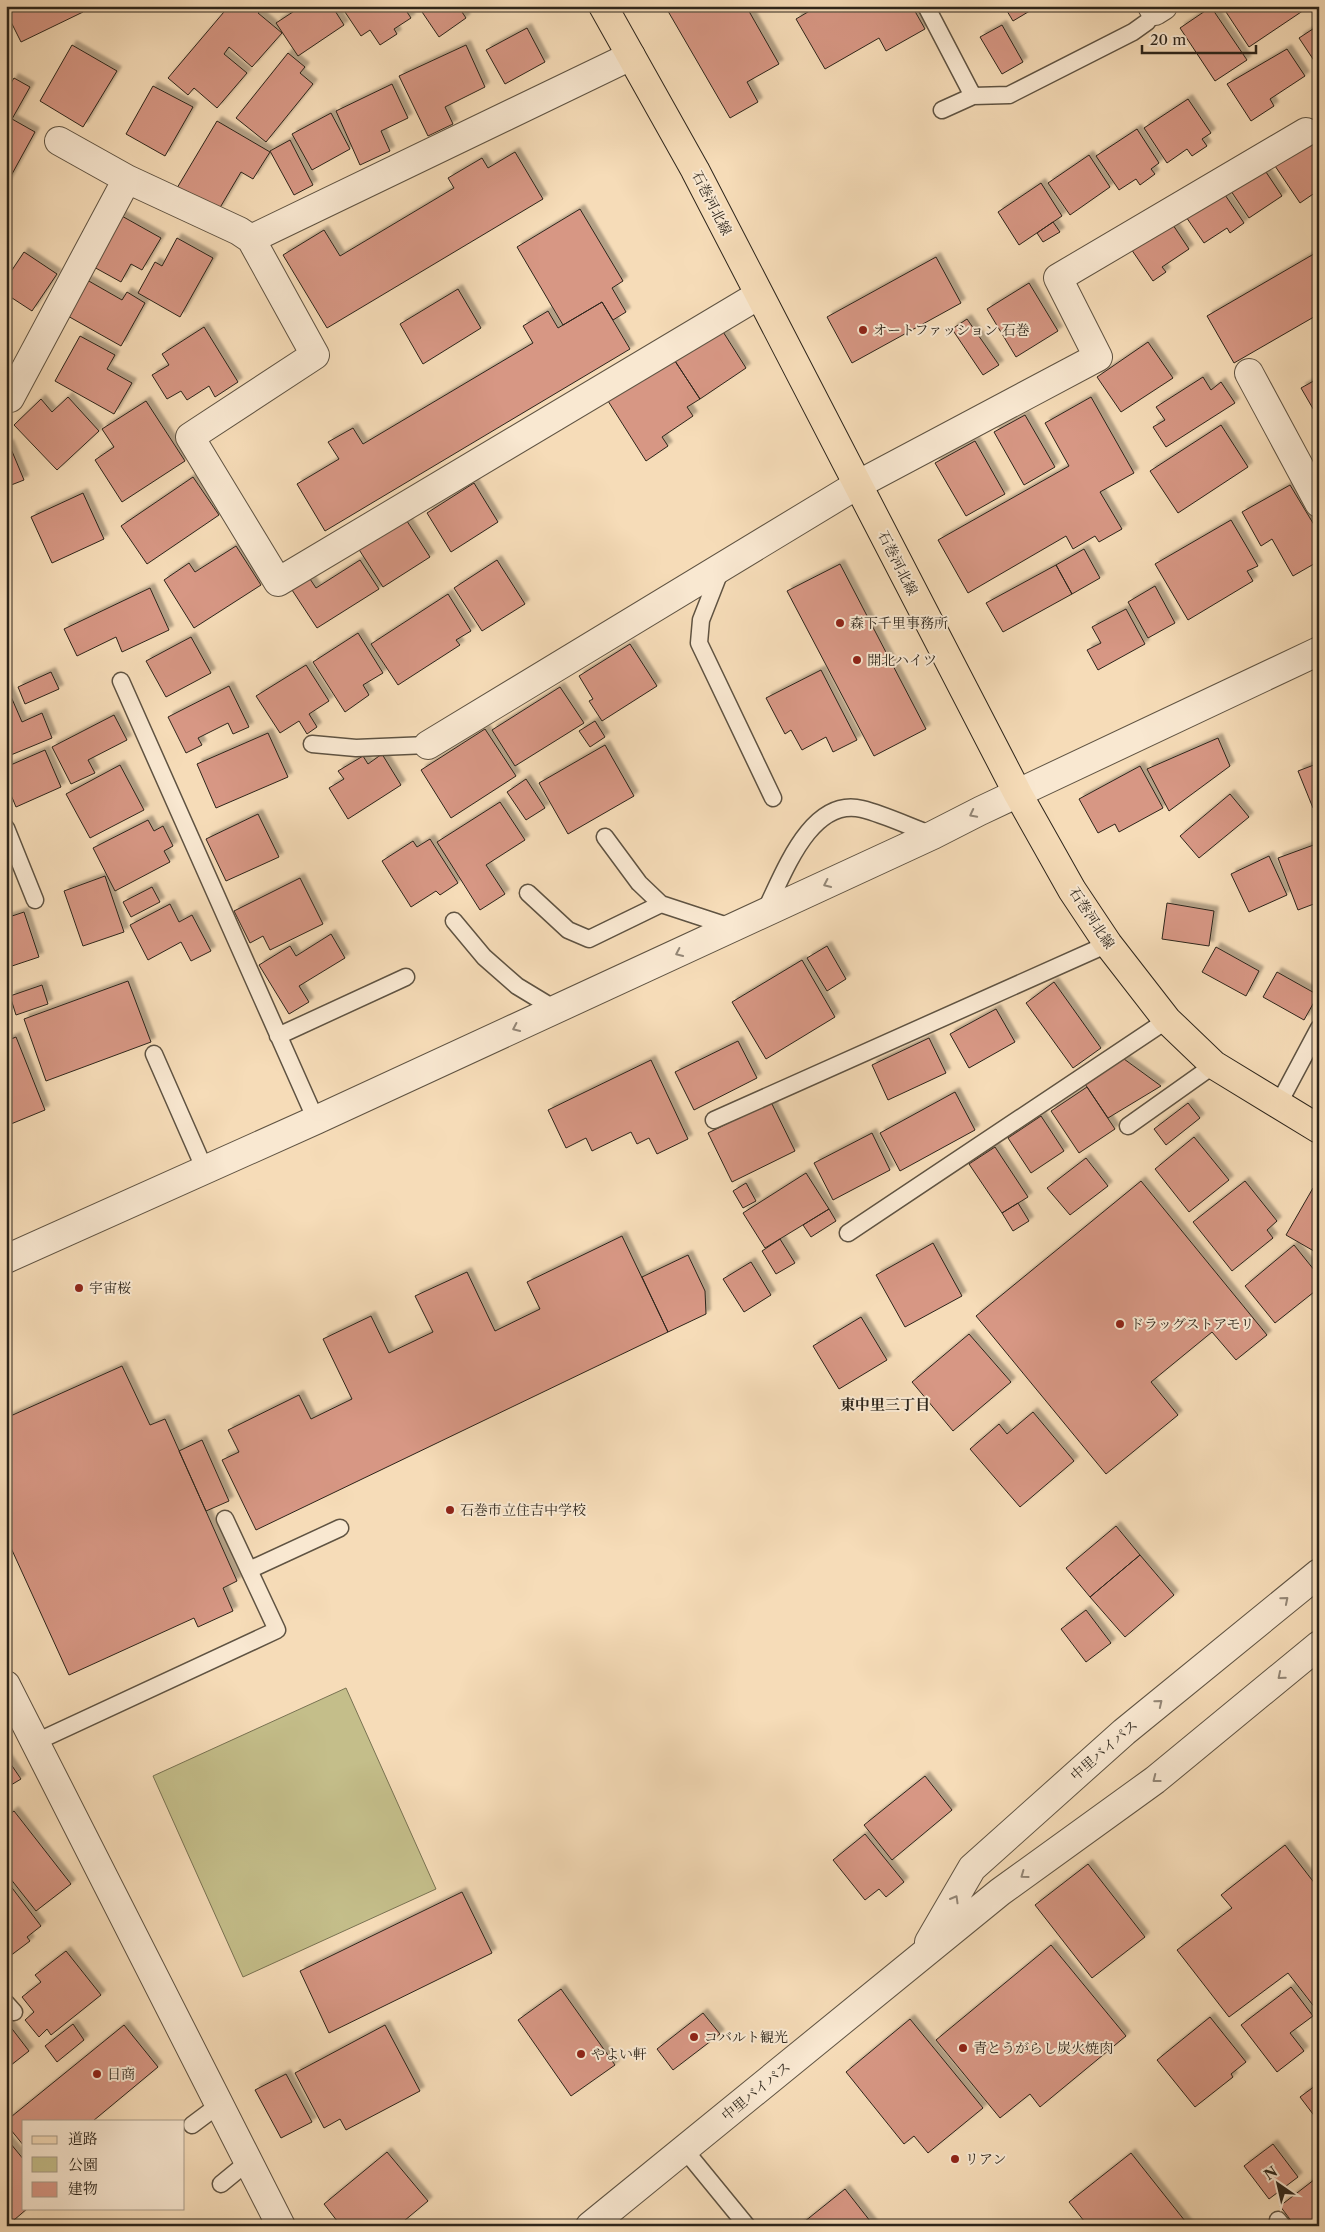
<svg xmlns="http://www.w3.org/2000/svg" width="1325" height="2232" viewBox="0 0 1325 2232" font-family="'Libre Caslon Text','Noto Serif JP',serif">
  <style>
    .green { fill: #c4be8a; stroke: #787252 }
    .building { fill: #d79784; stroke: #2d251b; filter: url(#shadow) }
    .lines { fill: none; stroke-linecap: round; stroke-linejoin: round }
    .service-casing { stroke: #5f5342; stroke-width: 19 }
    .minor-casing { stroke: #5f5342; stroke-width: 30 }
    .tertiary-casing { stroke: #5f5342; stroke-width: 30 }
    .primary-casing { stroke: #2d251b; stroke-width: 30 }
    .service { stroke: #f9e8d1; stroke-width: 16 }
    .minor { stroke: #f9e8d1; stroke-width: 28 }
    .tertiary { stroke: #f9e8d1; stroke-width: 28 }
    .primary { stroke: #f6dcb8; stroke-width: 28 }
    .oneway { stroke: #938676 }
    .poi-dot { fill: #8f2418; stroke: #f9e8d1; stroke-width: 2 }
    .labels { text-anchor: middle; stroke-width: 4; stroke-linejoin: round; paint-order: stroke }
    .street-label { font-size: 14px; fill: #2d251b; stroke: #f9e8d1 }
    .poi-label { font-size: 14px; fill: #2d251b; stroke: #f9e8d1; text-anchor: start }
    .neighbourhood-label { font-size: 15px; font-weight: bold; fill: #2d251b; stroke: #f9e8d1 }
  </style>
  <defs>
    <filter id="shadow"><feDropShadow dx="4.5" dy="-4.5" stdDeviation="1" flood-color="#0004"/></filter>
  </defs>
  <rect width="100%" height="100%" fill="#f6dcb8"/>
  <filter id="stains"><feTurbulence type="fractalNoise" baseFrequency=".004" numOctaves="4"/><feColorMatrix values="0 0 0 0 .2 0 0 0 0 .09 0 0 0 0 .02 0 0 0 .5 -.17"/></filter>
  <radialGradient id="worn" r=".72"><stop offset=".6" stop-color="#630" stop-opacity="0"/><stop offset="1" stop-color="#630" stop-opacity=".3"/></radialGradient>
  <path class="green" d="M346 1688 436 1889 243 1977 153 1776Z"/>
  <path class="building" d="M6 6H81L83 12 21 42 6 12Z
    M229 6H260L263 8 258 13 282 33 252 67 229 47 224 54 247 73 217 108 194 88 188 95 168 78Z
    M302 6H332L344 25 298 56 276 23Z
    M341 6H403L411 18 394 29 397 34 380 45 370 30 361 36Z
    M418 6H458L466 18 439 37Z
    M665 6H746L779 64 747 82 758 102 730 118Z
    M818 6H912L925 29 886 51 879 38 825 69 796 19Z
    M1004 6H1038L1013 21Z
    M1233 6H1310L1249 47 1226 12Z
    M1211 7 1247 60 1215 81 1180 28Z
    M1002 25 1023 62 1002 74 980 37Z
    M1319 25V68L1299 38Z
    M527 28 545 62 505 84 486 50Z
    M72 45 117 71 83 127 40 101Z
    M466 45 485 87 445 107 453 124 428 136 399 76Z
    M1287 49 1305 76 1270 99 1274 106 1251 121 1227 84Z
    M288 53 305 67 300 73 313 84 266 142 236 118Z
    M14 78 30 87 12 119 35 132 6 185V91Z
    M392 84 408 118 381 131 390 151 360 165 336 111Z
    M153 86 193 107 165 156 126 134Z
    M1188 99 1211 133 1202 139 1207 146 1192 156 1187 149 1167 163 1144 128Z
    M331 113 350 149 312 170 292 134Z
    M217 121 270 152 253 179 241 172 218 211 177 188Z
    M1137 129 1159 163 1151 169 1155 174 1140 185 1136 179 1119 190 1096 156Z
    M1312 137 1319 147V190L1300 203 1273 163Z
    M290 140 313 185 294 195 270 151Z
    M515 152 543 199 327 328 283 255 324 230 340 256 454 188 448 178 482 158 488 168Z
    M1089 155 1110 187 1070 215 1048 183Z
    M1262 166 1282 196 1249 218 1229 188Z
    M1041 183 1062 216 1019 245 998 212Z
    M1221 189 1244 223 1230 233 1227 228 1204 243 1184 214Z
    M580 209 623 281 612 288 626 312 613 320 602 302 563 325 517 247Z
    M120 215 161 238 142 270 131 264 121 282 92 266Z
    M1169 219 1189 249 1162 267 1166 272 1153 281 1129 246Z
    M1053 222 1060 232 1043 242 1037 233Z
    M177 238 213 258 180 317 138 293 155 262 162 266Z
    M1319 251V314L1234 363 1207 316Z
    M24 252 57 274 32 311 6 294V279Z
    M936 257 961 303 852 363 827 317Z
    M87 280 122 300 127 292 145 303 121 346 66 315Z
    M1029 283 1058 331 1016 357 987 309Z
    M458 289 481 328 423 364 400 324Z
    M602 302 630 349 325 531 297 484 339 459 328 442 353 428 363 444 533 343 523 326 548 311 558 328Z
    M967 319 999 365 983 375 952 329Z
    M204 327 238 382 215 397 209 386 187 400 181 391 167 399 152 375 169 365 162 354Z
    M720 327 746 368 700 399 673 358Z
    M80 336 115 355 107 369 132 383 114 414 55 381Z
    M1148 342 1173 378 1121 412 1097 377Z
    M673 358 700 399 687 407 693 416 662 437 668 446 646 461 608 401Z
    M1203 377 1211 390 1221 382 1235 403 1166 447 1153 427 1165 420 1156 407Z
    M1319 378V419L1301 388Z
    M68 397 99 431 57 470 14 425 41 399 52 412Z
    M1091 397 1134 473 1100 492 1122 529 1099 542 1095 536 1073 549 1066 536 968 593 938 540 1069 466 1045 423Z
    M146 401 185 461 122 502 95 460 114 447 102 429Z
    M1025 415 1055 467 1024 485 994 432Z
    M1221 425 1248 467 1178 513 1150 471Z
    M975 441 1005 494 966 516 935 463Z
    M9 444 24 480 6 487V445Z
    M193 477 219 515 147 564 121 526Z
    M474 483 498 522 451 552 427 513Z
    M1290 485 1319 533V561L1293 576 1272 539 1261 546 1242 512Z
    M83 493 104 539 52 563 31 517Z
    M405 518 430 557 383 587 358 548Z
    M1231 520 1258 566 1247 571 1253 581 1188 620 1155 564Z
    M236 546 261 585 194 628 164 580 189 563 195 572Z
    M1084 549 1100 578 1072 594 1056 565Z
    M360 560 379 589 317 628 292 590 310 579 316 588Z
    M497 560 525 604 482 631 454 588Z
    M840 564 926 729 874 756 787 591Z
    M1056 565 1072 594 1003 632 986 603Z
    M1155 586 1175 623 1148 638 1128 602Z
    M150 588 169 630 122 652 116 637 77 656 64 629Z
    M448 594 471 631 456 640 460 645 398 685 371 644Z
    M1126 609 1145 644 1098 670 1087 650 1101 643 1092 627Z
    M358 633 383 673 363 685 369 695 345 712 313 662Z
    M191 637 211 673 166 697 146 661Z
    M630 644 657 686 602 721 589 701 593 699 579 676Z
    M306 665 329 701 309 714 317 727 307 734 299 721 280 733 256 696Z
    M821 670 857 740 833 752 826 737 802 750 791 730 785 734 766 698Z
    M51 672 59 689 25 704 18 687Z
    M6 685 22 722 42 713 52 738 6 757Z
    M229 686 249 727 233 734 228 723 198 738 202 745 186 753 168 717Z
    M560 687 584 723 515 766 492 730Z
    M114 715 127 740 88 760 95 773 71 784 52 747Z
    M595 721 605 737 590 747 579 731Z
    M485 729 516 776 451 818 421 770Z
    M268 733 288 777 216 808 197 764Z
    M1218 738 1230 766 1169 811 1147 769Z
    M605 745 634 796 568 834 539 783Z
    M45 750 61 787 16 807 6 783V767Z
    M382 754 401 785 348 819 329 788 344 779 338 771 363 756 368 764Z
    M1319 763V806L1313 808 1298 771Z
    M120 765 144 810 90 838 66 794Z
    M1140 766 1163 808 1119 832 1115 824 1098 833 1079 799Z
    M526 779 545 808 526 820 507 792Z
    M1230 794 1249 817 1199 858 1180 836Z
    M500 802 525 840 486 865 505 894 480 910 437 842Z
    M258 814 279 857 226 881 206 839Z
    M148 820 154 831 163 826 173 846 164 851 170 862 115 891 93 848Z
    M430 839 458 883 440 895 436 891 411 907 382 861 413 841 417 847Z
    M1319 843V902L1298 910 1278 858Z
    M1269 856 1287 895 1249 912 1231 874Z
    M105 876 124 932 83 946 64 891Z
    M300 878 323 924 270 950 263 936 250 943 234 911Z
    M152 887 160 902 131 917 123 902Z
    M1167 903 1214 911 1209 946 1162 939Z
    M170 904 179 922 192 915 211 951 191 961 181 942 148 960 130 925Z
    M24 912 39 957 6 968V918Z
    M331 934 345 958 299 986 309 1002 289 1014 259 965 290 946 296 956Z
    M827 946 846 979 827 991 807 958Z
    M1216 947 1259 971 1246 996 1202 972Z
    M802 960 835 1017 766 1059 732 1002Z
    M1277 972 1318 995 1304 1020 1263 997Z
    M128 981 151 1042 46 1081 24 1019Z
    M1054 982 1101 1048 1073 1068 1026 1003Z
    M42 985 48 1004 16 1015 10 996Z
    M996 1009 1015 1042 969 1068 950 1034Z
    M16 1037 45 1110 6 1126V1041Z
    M929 1038 946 1073 888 1100 872 1065Z
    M738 1041 757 1078 694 1110 675 1072Z
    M1124 1059 1161 1086 1108 1118 1085 1084Z
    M651 1060 688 1139 657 1154 649 1138 637 1144 631 1132 592 1151 586 1138 566 1148 548 1110Z
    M1087 1087 1115 1129 1079 1153 1051 1111Z
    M955 1092 975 1130 900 1171 880 1133Z
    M771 1102 795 1151 732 1182 708 1133Z
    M1188 1103 1200 1118 1166 1145 1154 1129Z
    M1041 1116 1064 1151 1031 1173 1008 1138Z
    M872 1133 890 1170 833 1200 814 1163Z
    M1194 1137 1229 1180 1189 1212 1155 1169Z
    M995 1147 1028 1197 1002 1213 969 1164Z
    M1086 1158 1108 1186 1070 1215 1047 1188Z
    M806 1173 829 1209 765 1248 743 1213Z
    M1141 1181 1267 1335 1236 1360 1212 1332 1151 1382 1178 1415 1106 1474 976 1316Z
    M1245 1181 1277 1221 1267 1230 1273 1238 1232 1271 1193 1222Z
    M746 1183 756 1201 743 1208 733 1191Z
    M1313 1188 1319 1192V1254L1286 1235Z
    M1018 1203 1029 1221 1013 1231 1002 1213Z
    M829 1209 836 1221 811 1237 803 1225Z
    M622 1236 668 1332 256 1530 222 1460 239 1452 228 1430 299 1395 311 1419 352 1399 323 1339 371 1316 389 1353 433 1332 415 1296 467 1272 495 1331 540 1309 527 1282Z
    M780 1239 795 1263 776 1274 762 1251Z
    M933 1243 962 1296 905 1327 876 1275Z
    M1294 1245 1319 1276V1288L1275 1323 1245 1286Z
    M688 1255 705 1291 706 1314 668 1332 642 1277Z
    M751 1262 771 1295 744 1312 723 1279Z
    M861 1317 887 1360 839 1389 813 1346Z
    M969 1334 1011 1382 953 1431 912 1382Z
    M122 1366 150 1425 165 1419 237 1581 223 1588 233 1611 198 1627 194 1618 69 1675 6 1537V1418Z
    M1033 1412 1074 1461 1020 1507 970 1449 999 1424 1007 1434Z
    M202 1440 229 1501 206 1511 179 1451Z
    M1116 1526 1140 1555 1090 1597 1066 1568Z
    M1140 1555 1174 1595 1125 1637 1090 1597Z
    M1086 1610 1111 1643 1086 1662 1061 1629Z
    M6 1757 21 1779 6 1788Z
    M925 1776 952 1810 892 1860 864 1825Z
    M14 1811 71 1884 36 1911 6 1873V1817Z
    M865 1834 904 1882 886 1897 879 1889 865 1900 833 1860Z
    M1285 1845 1319 1889V2013L1288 1973 1229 2017 1177 1950 1232 1908 1221 1895Z
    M1088 1864 1145 1937 1092 1978 1035 1905Z
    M6 1880 41 1926 27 1937 30 1941 6 1959Z
    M462 1892 492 1953 329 2033 300 1971Z
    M1051 1945 1126 2036 1040 2107 1030 2094 1000 2118 936 2040Z
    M66 1951 101 1995 51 2035 47 2029 39 2037 25 2020 34 2012 22 1997 41 1982 35 1975Z
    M1291 1987 1313 2016 1290 2033 1304 2051 1277 2072 1241 2025Z
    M561 1989 615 2065 571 2096 518 2020Z
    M703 2013 720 2034 673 2070 657 2049Z
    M1210 2017 1246 2062 1231 2074 1233 2077 1195 2107 1157 2060Z
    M910 2019 983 2108 928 2153 914 2136 904 2144 846 2072Z
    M6 2021 29 2051 6 2069Z
    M73 2024 84 2040 57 2062 45 2046Z
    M124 2025 158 2067 93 2121H24V2146L6 2124V2121Z
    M385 2025 420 2091 346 2130 340 2119 324 2128 295 2073Z
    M286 2074 312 2122 281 2138 255 2090Z
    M1319 2083V2122L1300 2097Z
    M6 2138 24 2160V2208H28L7 2226Z
    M1273 2144 1298 2177 1269 2199 1244 2166Z
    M387 2152 428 2201 398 2226H341L324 2204Z
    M1131 2153 1189 2226H1088L1069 2202Z
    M1319 2176V2226H1295L1280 2206Z
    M845 2189 874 2226H799Z"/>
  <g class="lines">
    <defs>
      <path id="service" d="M926 6 973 96
        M942 110 973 96 1009 95 1133 32 1147 22 1155 11
        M721 569 701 620 699 643 773 798
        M121 681 316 1120
        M312 744 356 748 428 745
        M6 828 35 900
        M605 837 639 883 661 904 734 928
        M528 893 568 930 589 939 661 904
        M765 911C783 876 810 796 862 809 886 815 910 827 933 835
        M454 921 484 957 517 986 555 1009
        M278 1036 406 977
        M154 1054 205 1170
        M1278 1105 1319 1028
        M714 1120 1108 944
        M1128 1126 1214 1065
        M848 1233 1167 1020
        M249 1570 340 1528
        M36 1742 277 1630 225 1519
        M6 2003 14 2012
        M192 2125 220 2104
        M684 2149 747 2226
        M221 2184 249 2161
        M1278 2220 1283 2226"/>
      <path id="minor" d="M1152 6 1155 11 1163 6
        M59 141 127 179 239 231 251 239 631 56
        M251 239 315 355 190 437 278 582 759 295
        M1249 373 1319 503
        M10 398 127 179
        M428 745 857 485 1098 357 1058 278 1306 132
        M6 1259 316 1120 933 835 980 811 1319 651"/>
      <path id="tertiary" d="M6 1685 281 2226
        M929 1942 972 1868 1124 1732 1319 1573
        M590 2226 1000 1892 1155 1780 1319 1645"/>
      <path id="primary" d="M603 6 695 170 1018 794 1072 890 1108 944 1167 1020 1214 1065 1319 1129"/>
    </defs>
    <use href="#service" class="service-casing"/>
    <use href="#minor" class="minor-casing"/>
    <use href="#tertiary" class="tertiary-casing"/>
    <use href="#primary" class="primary-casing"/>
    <use href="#service" class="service"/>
    <use href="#minor" class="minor"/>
    <use href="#tertiary" class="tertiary"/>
    <use href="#primary" class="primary"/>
  </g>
  <defs><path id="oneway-chevron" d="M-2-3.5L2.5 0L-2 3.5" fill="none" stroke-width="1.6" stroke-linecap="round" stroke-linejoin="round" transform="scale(1.25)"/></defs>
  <g class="oneway">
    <use href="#oneway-chevron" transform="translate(973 814) rotate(153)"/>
    <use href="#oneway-chevron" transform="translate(827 884) rotate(155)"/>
    <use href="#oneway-chevron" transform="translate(679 953) rotate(155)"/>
    <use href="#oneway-chevron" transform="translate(516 1028) rotate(155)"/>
    <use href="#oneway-chevron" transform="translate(1285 1600) rotate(-40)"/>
    <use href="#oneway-chevron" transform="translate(1281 1676) rotate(140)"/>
    <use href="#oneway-chevron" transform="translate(1159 1703) rotate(-39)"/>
    <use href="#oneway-chevron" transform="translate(1156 1779) rotate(142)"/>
    <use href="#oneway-chevron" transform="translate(1024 1875) rotate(144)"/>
    <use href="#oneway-chevron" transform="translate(955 1899) rotate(-60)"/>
  </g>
  <g class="poi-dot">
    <circle cx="863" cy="330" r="5"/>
    <circle cx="840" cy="623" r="5"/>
    <circle cx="857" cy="660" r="5"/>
    <circle cx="79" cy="1288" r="5"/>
    <circle cx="1120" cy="1324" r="5"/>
    <circle cx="450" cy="1510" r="5"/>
    <circle cx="694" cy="2037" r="5"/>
    <circle cx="963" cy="2048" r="5"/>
    <circle cx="581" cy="2054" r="5"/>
    <circle cx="97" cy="2074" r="5"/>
    <circle cx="955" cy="2159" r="5"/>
  </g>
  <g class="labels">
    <g class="street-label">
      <text transform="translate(712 203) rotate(63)" y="5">石巻河北線</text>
      <text transform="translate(898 563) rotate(63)" y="5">石巻河北線</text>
      <text transform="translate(1092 918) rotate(57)" y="5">石巻河北線</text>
      <text transform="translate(1104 1750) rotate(-41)" y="5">中里バイパス</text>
      <text transform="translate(756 2091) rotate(-39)" y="5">中里バイパス</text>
    </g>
    <g class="poi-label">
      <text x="873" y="335">オートファッション 石巻</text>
      <text x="850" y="628">森下千里事務所</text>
      <text x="867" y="665">開北ハイツ</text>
      <text x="89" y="1293">宇宙桜</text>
      <text x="1130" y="1329">ドラッグストアモリ</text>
      <text x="460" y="1515">石巻市立住吉中学校</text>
      <text x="704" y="2042">コバルト観光</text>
      <text x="973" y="2053">青とうがらし炭火焼肉</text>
      <text x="591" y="2059">やよい軒</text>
      <text x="107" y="2079">日商</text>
      <text x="965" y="2164">リアン</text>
    </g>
    <g class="neighbourhood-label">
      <text x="885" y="1410">東中里三丁目</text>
    </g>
  </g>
  <rect width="1325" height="2232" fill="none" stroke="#f6dcb8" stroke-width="25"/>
  <rect x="8" y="8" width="1310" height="2217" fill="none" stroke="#2d251b" stroke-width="2.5"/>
  <rect x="12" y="12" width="1300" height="2207" fill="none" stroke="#2d251b"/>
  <rect x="22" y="2120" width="162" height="90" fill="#f9e8d1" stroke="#a79a88"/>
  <rect x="32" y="2136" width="25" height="8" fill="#f6dcb8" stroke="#a79a88"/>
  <text x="68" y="2144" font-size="15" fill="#2d251b">道路</text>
  <rect x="32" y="2157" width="25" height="15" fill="#c4be8a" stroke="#a79a88"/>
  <text x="68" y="2170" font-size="15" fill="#2d251b">公園</text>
  <rect x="32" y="2182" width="25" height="15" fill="#d79784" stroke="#a79a88"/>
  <text x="68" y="2194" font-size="15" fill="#2d251b">建物</text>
  <g transform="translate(1278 2184) rotate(326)" stroke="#f9e8d1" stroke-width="4" paint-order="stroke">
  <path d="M0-4L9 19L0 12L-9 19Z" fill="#2d251b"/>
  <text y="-8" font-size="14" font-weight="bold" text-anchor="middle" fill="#2d251b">N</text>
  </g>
  <path d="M1142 45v8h114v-8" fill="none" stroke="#2d251b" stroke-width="2.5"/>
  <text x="1150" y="45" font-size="15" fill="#2d251b" stroke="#f9e8d1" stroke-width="4" paint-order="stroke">20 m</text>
  <rect width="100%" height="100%" filter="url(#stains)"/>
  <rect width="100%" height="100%" fill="url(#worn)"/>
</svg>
